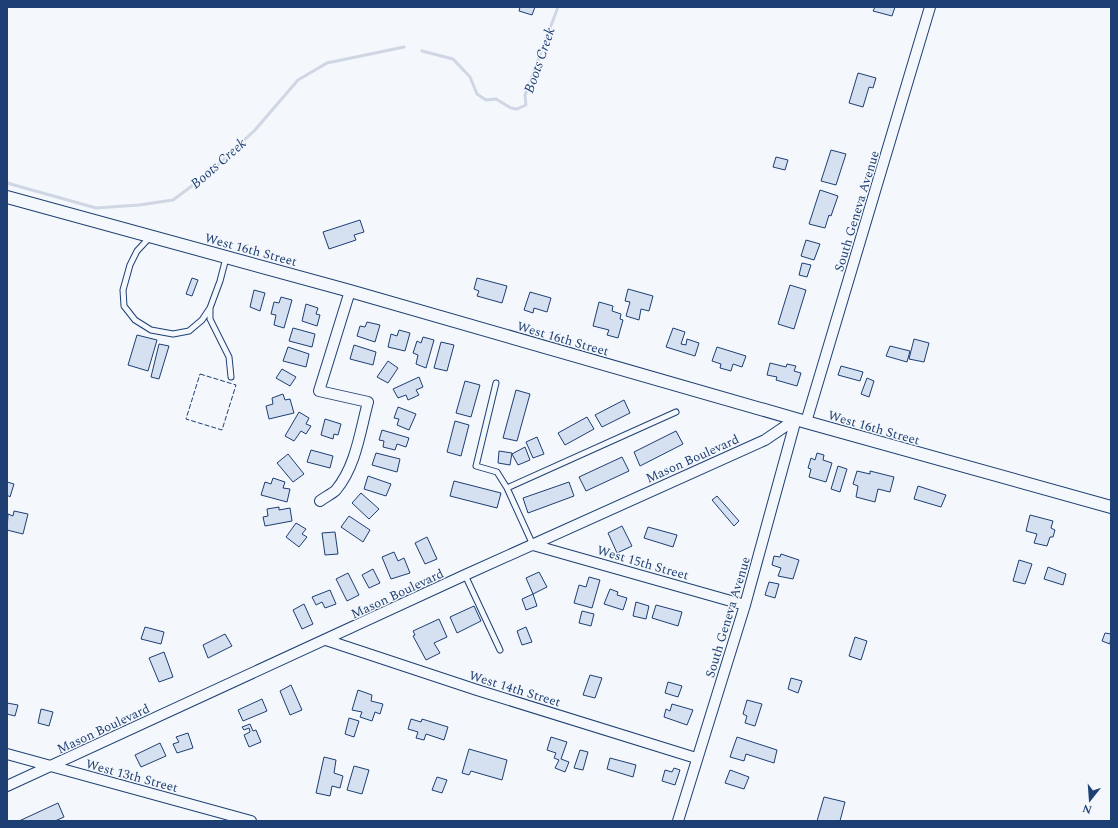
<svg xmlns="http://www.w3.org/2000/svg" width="1118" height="828" viewBox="0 0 1118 828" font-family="Spectral,serif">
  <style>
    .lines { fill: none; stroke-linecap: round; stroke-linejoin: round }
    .stream { stroke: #cfd7e4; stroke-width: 3 }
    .building { fill: #d5e0f0; stroke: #1d3f73 }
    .service-casing { stroke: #1d3f73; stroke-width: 7 }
    .minor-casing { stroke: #1d3f73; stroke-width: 12 }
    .tertiary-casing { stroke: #1d3f73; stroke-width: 14 }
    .service { stroke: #f4f7fb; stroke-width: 5 }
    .minor { stroke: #f4f7fb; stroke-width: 10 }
    .tertiary { stroke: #f4f7fb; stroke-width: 12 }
    .fence { stroke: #1d3f73; stroke-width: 1; stroke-dasharray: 5 2; stroke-linecap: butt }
    .labels { text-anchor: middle; stroke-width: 3; stroke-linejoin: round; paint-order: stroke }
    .street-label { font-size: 13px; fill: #1d3f73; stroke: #f4f7fb }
    .water-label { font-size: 14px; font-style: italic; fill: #1d3f73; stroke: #f4f7fb }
  </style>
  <rect width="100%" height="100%" fill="#f4f7fb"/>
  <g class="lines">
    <path class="stream" d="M422 51 453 59 470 77 477 94 486 100 496 99 511 108 517 109 526 105 525 95 558 7
      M7 183 96 208 139 205 173 200 208 174 255 130 298 80 327 63 404 47"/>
  </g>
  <path class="building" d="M520 7H535L532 15 519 11Z
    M875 7H895L892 16 873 11Z
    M858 73 876 78 873 88 869 87 863 107 849 103Z
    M831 150 846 154 836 185 821 181Z
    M776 157 788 160 785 170 773 167Z
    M820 190 838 196 831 216 829 215 825 228 809 224Z
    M360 220 364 232 354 235 356 240 329 249 323 232Z
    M806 240 820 244 814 260 801 256Z
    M802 263 811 265 807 277 799 275Z
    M192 278 198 280 192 296 186 294Z
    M477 278 507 286 502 303 477 296 479 291 474 289Z
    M790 285 806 290 794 329 778 324Z
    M628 289 653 296 649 311 641 309 639 320 626 316 630 302 625 301Z
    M254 290 265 293 260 311 250 307Z
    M530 292 551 298 547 312 534 308 533 313 524 310Z
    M281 297 292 300 284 328 274 325 276 315 271 314 274 302 279 303Z
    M599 302 613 306 612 311 621 314 620 319 623 320 618 338 607 335 609 330 593 326Z
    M306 304 318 308 316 314 320 315 317 326 302 321Z
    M367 322 380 325 375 342 357 336 360 326 365 327Z
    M293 328 315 334 312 347 289 341Z
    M673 328 685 332 681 344 686 345 687 339 699 343 695 356 666 347Z
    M399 330 410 333 405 351 388 347 391 334 397 336Z
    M137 335 157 340 148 371 128 365Z
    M423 337 434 340 426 368 416 364 418 355 413 353 417 341 421 343Z
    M914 339 929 343 924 362 909 359Z
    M441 342 454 345 447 371 434 368Z
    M159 344 169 346 159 379 151 377Z
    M354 345 376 352 373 365 350 359Z
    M890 346 910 351 907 362 886 356Z
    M288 347 309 354 306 367 283 361Z
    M717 347 746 356 742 367 733 364 731 371 720 368 721 364 712 361Z
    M388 361 398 368 388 383 377 377Z
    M770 363 786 367 787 364 796 366 794 371 801 373 797 386 776 380 777 377 767 375Z
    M841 366 863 372 860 381 838 375Z
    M282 369 296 377 290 386 276 378Z
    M419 377 423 387 416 390 419 395 408 400 406 395 398 398 393 389Z
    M867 378 874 381 869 397 861 394Z
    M465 381 480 385 471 417 456 413Z
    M516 390 530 394 517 441 503 438Z
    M283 394 285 400 290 399 294 413 269 419 266 406 273 404 272 398Z
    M624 400 630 413 602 427 595 415Z
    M398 407 416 414 409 430 397 425 399 419 394 418Z
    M299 412 309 418 306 424 311 426 306 434 301 431 294 441 285 436Z
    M587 417 594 429 565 445 558 433Z
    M325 419 341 424 338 435 334 434 333 439 321 435Z
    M455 421 469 425 461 456 447 452Z
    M382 430 409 438 406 447 397 444 395 450 383 447 384 441 379 440Z
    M676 431 683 444 640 466 634 452Z
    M537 437 544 454 533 458 526 442Z
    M525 447 530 460 518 465 512 454Z
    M311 450 333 456 330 468 307 462Z
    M499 451 512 453 510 465 498 463Z
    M376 453 400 459 397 472 372 465Z
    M817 453 824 455 823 460 832 463 826 482 809 477 811 469 808 468 811 458 815 460Z
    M288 454 304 474 293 482 277 463Z
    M622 457 629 471 586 491 579 477Z
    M838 466 847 469 840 492 831 489Z
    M857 471 870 474V471L894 477 890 492 878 489 875 502 856 497 858 486 853 484Z
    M368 476 391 484 386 496 364 489Z
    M273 478 285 482 283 488 290 489 287 502 261 495 265 482 271 484Z
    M454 481 501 493 497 508 450 496Z
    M7 482 14 484 10 497 7 495Z
    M569 482 574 496 528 513 523 498Z
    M918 486 946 495 941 507 914 499Z
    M361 493 379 509 369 519 352 503Z
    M717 496 739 521 734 526 712 500Z
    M279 507V510L290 508 292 521 265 526 263 517 268 516 267 509Z
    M14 511 28 514 23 534 7 530 8 514 13 516Z
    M1030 515 1053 521 1051 528 1055 530 1053 537H1050L1047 546 1034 543 1037 534 1026 531Z
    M349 516 370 530 363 542 341 527Z
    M296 523 306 529 302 534 307 537 299 547 286 537Z
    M622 526 632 546 617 553 608 533Z
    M648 527 677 535 673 547 644 538Z
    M335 532 338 554 325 555 322 533Z
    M427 537 437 559 425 564 415 543Z
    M394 552 398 561 404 558 410 573 391 579 382 557Z
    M781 554 799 560 793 579 778 576 781 568 772 565 774 556 780 557Z
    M1019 560 1032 564 1025 584 1013 581Z
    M1048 567 1066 574 1063 585 1044 579Z
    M373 569 380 583 369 588 362 575Z
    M539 572 547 587 533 594 526 578Z
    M348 573 359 595 347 601 336 579Z
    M589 577 600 580 592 608 574 603 579 585 586 587Z
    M769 582 779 584 775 598 765 595Z
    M610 589 618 592 617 595 627 598 623 610 604 604Z
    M330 590 336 604 325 608 322 602 316 605 312 597Z
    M533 594 537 606 526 610 522 599Z
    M636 602 649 606 646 619 633 616Z
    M304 604 313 624 302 629 293 610Z
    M656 605 682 612 678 626 652 618Z
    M474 606 481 621 457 633 450 617Z
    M582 611 594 614 591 626 579 623Z
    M439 619 447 637 434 643 440 653 426 660 413 636 415 635 413 631Z
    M145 627 164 632 161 644 141 639Z
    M526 627 532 642 522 645 517 631Z
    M1105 633 1111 634 1110 644 1102 641Z
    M225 634 232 646 208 658 203 645Z
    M855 637 867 641 861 660 849 656Z
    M164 652 173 677 159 682 149 658Z
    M590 675 602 678 595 698 583 695Z
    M791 678 802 681 798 693 788 689Z
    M668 682 682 686 678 697 665 693Z
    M291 685 302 710 290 715 280 691Z
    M358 690 372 695 371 701 383 704 380 714 375 712 372 721 360 717 362 712 352 710Z
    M262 699 267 711 243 721 238 710Z
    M747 700 762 704 755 726 745 723 747 716 743 714Z
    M7 703 18 705 15 716 7 714Z
    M672 704 693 710 687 725 664 717 666 709 670 711Z
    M41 709 53 712 49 726 38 723Z
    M349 718 359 721 354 737 345 734Z
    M411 719 421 722 422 719 448 727 444 740 426 734 424 740 416 738 418 732 408 729Z
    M250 724 253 731 256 730 261 742 249 747 244 735 250 732 249 728 244 730 242 727Z
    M188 733 193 748 177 753 173 744 179 742 176 737Z
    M551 737 567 742 561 759 569 762 565 772 555 768 559 760 554 758 556 753 547 750Z
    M737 737 777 750 774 763 746 754 744 761 730 757Z
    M160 743 166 756 141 767 135 755Z
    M469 749 507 760 502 780 471 771 469 775 462 773Z
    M580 750 588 752 583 770 574 768Z
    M324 757 336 760 334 773 343 776 340 788 332 786 330 796 316 793Z
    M610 758 636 765 633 777 607 769Z
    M354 766 369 770 362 794 347 790Z
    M674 768 680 770 675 785 662 781 665 770 672 772Z
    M730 770 749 777 744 789 725 783Z
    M437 777 447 780 442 793 432 790Z
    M824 797 845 802 840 821H817Z
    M58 803 64 817 55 821H19Z"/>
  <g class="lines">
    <defs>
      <path id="service" d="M150 237 137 251 130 265 123 290 124 306 135 320 151 330 173 334 189 331 202 320 210 308
        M226 258 220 281 210 308V319L229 357 231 377
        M496 383 476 466 497 472 507 488
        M533 545 507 488 676 412
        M465 575 500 650"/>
      <path id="minor" d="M806 422 930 7
        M320 501C325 497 332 494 336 490 356 466 360 432 368 402L319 391 350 291
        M533 545 745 605
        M326 640 477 690 696 758
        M7 754 251 821
        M7 786 465 575 765 440 796 419
        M678 821 745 605 796 419"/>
      <path id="tertiary" d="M7 197 350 291 806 422 1111 507"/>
    </defs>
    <use href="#service" class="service-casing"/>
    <use href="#minor" class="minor-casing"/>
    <use href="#tertiary" class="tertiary-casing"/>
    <use href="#service" class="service"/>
    <use href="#minor" class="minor"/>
    <use href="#tertiary" class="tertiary"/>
    <path class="fence" d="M200 374 236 385 222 430 186 419Z"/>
  </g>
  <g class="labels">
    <g class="street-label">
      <text transform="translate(856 211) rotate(-73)" y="5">South Geneva Avenue</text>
      <text transform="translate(251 249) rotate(15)" y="5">West 16th Street</text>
      <text transform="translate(563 338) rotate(16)" y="5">West 16th Street</text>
      <text transform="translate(874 427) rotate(16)" y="5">West 16th Street</text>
      <text transform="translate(692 458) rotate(-24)" y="5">Mason Boulevard</text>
      <text transform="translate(643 562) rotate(16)" y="5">West 15th Street</text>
      <text transform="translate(397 593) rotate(-25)" y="5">Mason Boulevard</text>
      <text transform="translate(727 617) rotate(-73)" y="5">South Geneva Avenue</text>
      <text transform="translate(515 688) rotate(17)" y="5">West 14th Street</text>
      <text transform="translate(103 728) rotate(-25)" y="5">Mason Boulevard</text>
      <text transform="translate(132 775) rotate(15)" y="5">West 13th Street</text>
    </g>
    <g class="water-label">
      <text transform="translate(539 60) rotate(-71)" y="5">Boots Creek</text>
      <text transform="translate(218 163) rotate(-41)" y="5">Boots Creek</text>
    </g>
  </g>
  <rect width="1118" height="828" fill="none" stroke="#1d3f73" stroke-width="16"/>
  <g transform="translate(1090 800) rotate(197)" stroke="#f4f7fb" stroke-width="3" paint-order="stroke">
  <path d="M0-3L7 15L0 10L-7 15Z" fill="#1d3f73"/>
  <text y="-6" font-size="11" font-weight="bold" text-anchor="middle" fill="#1d3f73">N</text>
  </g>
</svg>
